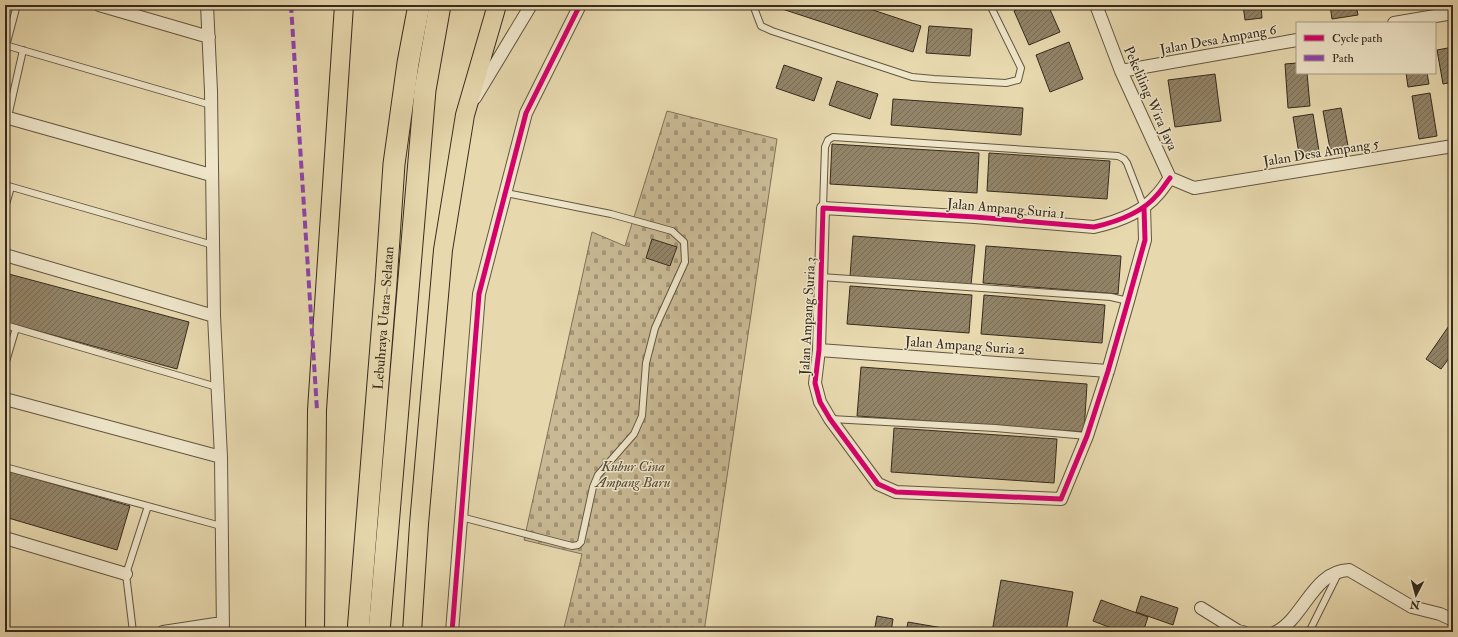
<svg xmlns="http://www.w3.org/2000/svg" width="1458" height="637" viewBox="0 0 1458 637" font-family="'IM FELL Double Pica',serif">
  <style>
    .cemetery { fill: url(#cemetery-stones); stroke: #807259 }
    .building { fill: url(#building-hatch); stroke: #362a1d }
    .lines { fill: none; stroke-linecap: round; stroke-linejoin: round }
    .lane-casing { stroke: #625641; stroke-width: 8 }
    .street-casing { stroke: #625641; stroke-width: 14 }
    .primary-casing { stroke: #362a1d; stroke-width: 20 }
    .highway-casing { stroke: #362a1d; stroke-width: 23 }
    .lane { stroke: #efe6ca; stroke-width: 6 }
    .street { stroke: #efe6ca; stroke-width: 12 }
    .primary { stroke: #e7d8ae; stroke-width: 18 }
    .highway { stroke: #e7d8ae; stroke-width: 21 }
    .quiet { stroke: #8e44ad; stroke-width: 4; stroke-dasharray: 8 4; stroke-linecap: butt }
    .cycleway-casing { stroke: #efe6ca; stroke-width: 8 }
    .cycleway { stroke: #d6006c; stroke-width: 5 }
    .labels { text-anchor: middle; stroke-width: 3; stroke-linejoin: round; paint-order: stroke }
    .street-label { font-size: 14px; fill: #362a1d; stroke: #efe6ca }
    .park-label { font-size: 14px; font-style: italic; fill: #534735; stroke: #efe6ca }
  </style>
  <defs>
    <pattern id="cemetery-stones" width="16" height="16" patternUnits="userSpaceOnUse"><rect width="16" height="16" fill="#c9ba95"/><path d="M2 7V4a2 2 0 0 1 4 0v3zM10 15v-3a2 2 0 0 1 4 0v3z" fill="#a49779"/></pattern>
    <pattern id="building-hatch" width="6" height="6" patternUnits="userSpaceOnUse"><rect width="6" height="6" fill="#928468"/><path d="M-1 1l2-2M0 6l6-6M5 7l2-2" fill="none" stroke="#786c55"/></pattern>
  </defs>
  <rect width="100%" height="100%" fill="#e7d8ae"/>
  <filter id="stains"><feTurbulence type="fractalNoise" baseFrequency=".005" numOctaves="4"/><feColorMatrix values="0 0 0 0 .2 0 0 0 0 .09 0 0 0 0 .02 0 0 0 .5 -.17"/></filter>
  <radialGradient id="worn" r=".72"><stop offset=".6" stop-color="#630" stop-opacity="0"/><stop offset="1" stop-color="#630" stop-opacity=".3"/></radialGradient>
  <path class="cemetery" d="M667 111 777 139 704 632H563L582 554 524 540 592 232 625 246Z"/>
  <path class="building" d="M770 5H858L921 26 913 52Z
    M1028 5H1048L1060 32 1029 45 1014 11Z
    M1243 5H1261L1262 18 1245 20Z
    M1330 5H1359H1356L1358 15 1332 19Z
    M929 26 972 29 970 56 926 53Z
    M1069 42 1083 79 1050 92 1036 55Z
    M1453 47V82L1443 84 1437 50Z
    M1297 63V73H1307L1310 106 1288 108 1285 64Z
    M784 65 822 78 814 101 776 88Z
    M1406 73H1427L1429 84 1408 87Z
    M1215 74 1221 121 1175 127 1168 80Z
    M837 81 878 94 870 119 829 105Z
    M1430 93 1437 136 1419 139 1412 96Z
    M893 99 1023 108 1021 135 891 125Z
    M1341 108 1348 146 1330 149 1323 111Z
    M1313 114 1319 151 1299 154 1293 117Z
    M832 144 979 153 977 193 830 184Z
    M989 153 1110 161 1107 199 987 191Z
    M853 236 975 245 971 285 850 276Z
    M652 239 677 247 670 266 646 258Z
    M986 246 1121 256 1118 294 983 283Z
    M5 273 189 322 177 369 5 322Z
    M850 286 972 295 969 333 847 324Z
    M984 295 1105 305 1102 343 981 334Z
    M1453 320V353L1441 369 1426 359Z
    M861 367 1087 384 1084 432 857 416Z
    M894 428 1057 439 1054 483 891 472Z
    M5 470 130 506 117 550 5 517Z
    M1001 580 1073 592 1066 632H992Z
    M1141 596 1178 608 1173 625 1136 612Z
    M1101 600 1148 617 1143 632H1122L1093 621Z
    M877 616 893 619 891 632H874Z
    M908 622 966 632H906Z"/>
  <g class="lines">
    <defs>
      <path id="lane" d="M753 5 761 26 772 31 912 77 934 79 1006 83 1018 80 1021 68 990 5
        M5 45 211 105
        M6 46 17 5
        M5 130 23 50
        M5 185 213 245
        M5 208 11 187
        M823 208 825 147 828 140 833 137 1118 156 1124 159 1127 163 1144 207
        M821 277 1111 297 1128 301
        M5 325 217 387
        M5 365 16 328
        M831 419 995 428 1087 436
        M5 467 221 526
        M461 517 572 546 578 545 581 542 593 487 598 475 634 434 642 416 646 363 655 328 685 262 684 242 672 231 611 214 506 193
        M133 632 126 574 148 506
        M1309 632 1338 574"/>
      <path id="street" d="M99 5 209 37
        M207 5 211 91 214 316 221 457 223 632
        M1096 5 1121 71 1170 178 1194 188 1453 146
        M1394 23 1453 13
        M1121 71 1297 40
        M475 98 531 5
        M5 117 211 175
        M1144 207 1145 240 1128 301 1108 371 1087 436 1061 499 896 492 878 484 830 419 820 402 815 383 819 350 823 208 975 217 1094 227C1116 222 1142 213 1157 195 1162 190 1166 183 1170 178
        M5 255 214 316
        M819 350 1108 371
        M5 399 221 457
        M5 538 126 574
        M1201 608 1238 631 1243 632
        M163 632 222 623
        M452 632 479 294 526 113 580 5
        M1276 632C1304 618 1313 571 1349 570L1412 607 1440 614 1453 620"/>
      <path id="primary" d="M315 632 317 410 344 5
        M412 632 419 524 443 250 465 115 497 5"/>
      <g id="highway">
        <path id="s1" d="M358 632 386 283 394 164 408 63 419 5"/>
        <path d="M379 632 425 90 440 5"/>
      </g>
    </defs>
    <use href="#lane" class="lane-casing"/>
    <use href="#street" class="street-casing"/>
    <use href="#primary" class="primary-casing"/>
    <use href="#highway" class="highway-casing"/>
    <use href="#lane" class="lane"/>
    <use href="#street" class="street"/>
    <use href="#primary" class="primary"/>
    <use href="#highway" class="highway"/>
    <path class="quiet" d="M291 5 317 410"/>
    <defs>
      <path id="cycleway" d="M1144 207 1145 240 1128 301 1108 371 1087 436 1061 499 896 492 878 484 830 419 820 402 815 383 819 350 823 208 975 217 1094 227C1116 222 1142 213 1157 195 1162 190 1166 183 1170 178
        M452 632 479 294 526 113 580 5"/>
    </defs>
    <use href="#cycleway" class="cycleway-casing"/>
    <use href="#cycleway" class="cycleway"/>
  </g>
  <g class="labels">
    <g class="street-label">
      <text transform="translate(1218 39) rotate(-10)" y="5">Jalan Desa Ampang 6</text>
      <text transform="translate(1151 98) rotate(66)" y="5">Pekeliling Wira Jaya</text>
      <text transform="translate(1321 152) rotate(-9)" y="5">Jalan Desa Ampang 5</text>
      <text transform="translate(1006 208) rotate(5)" y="5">Jalan Ampang Suria 1</text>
      <text transform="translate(807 316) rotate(-87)" y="5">Jalan Ampang Suria 3</text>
      <text dy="5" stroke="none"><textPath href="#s1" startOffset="315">Lebuhraya Utara–Selatan</textPath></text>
      <text transform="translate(965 345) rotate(4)" y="5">Jalan Ampang Suria 2</text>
    </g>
    <g class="park-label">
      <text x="633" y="471">Kubur Cina<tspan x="633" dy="16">Ampang Baru</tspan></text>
    </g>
  </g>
  <rect width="1458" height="637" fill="none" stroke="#e7d8ae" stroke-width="20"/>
  <rect x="6" y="6" width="1446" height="625" fill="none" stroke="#362a1d" stroke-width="2"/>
  <rect x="10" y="10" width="1438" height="617" fill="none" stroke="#362a1d"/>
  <rect x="1296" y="22" width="140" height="52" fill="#efe6ca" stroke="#a59b85"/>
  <rect x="1304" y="35" width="20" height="6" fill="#d6006c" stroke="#a59b85"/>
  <text x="1332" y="42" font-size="12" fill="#362a1d">Cycle path</text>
  <rect x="1304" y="55" width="20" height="6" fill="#8e44ad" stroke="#a59b85"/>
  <text x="1332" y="62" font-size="12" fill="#362a1d">Path</text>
  <g transform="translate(1416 595) rotate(186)" stroke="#efe6ca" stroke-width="3" paint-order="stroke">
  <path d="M0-3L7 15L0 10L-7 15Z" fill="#362a1d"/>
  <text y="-6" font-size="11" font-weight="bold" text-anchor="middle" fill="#362a1d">N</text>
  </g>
  <rect width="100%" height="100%" filter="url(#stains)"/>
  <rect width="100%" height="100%" fill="url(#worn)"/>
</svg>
